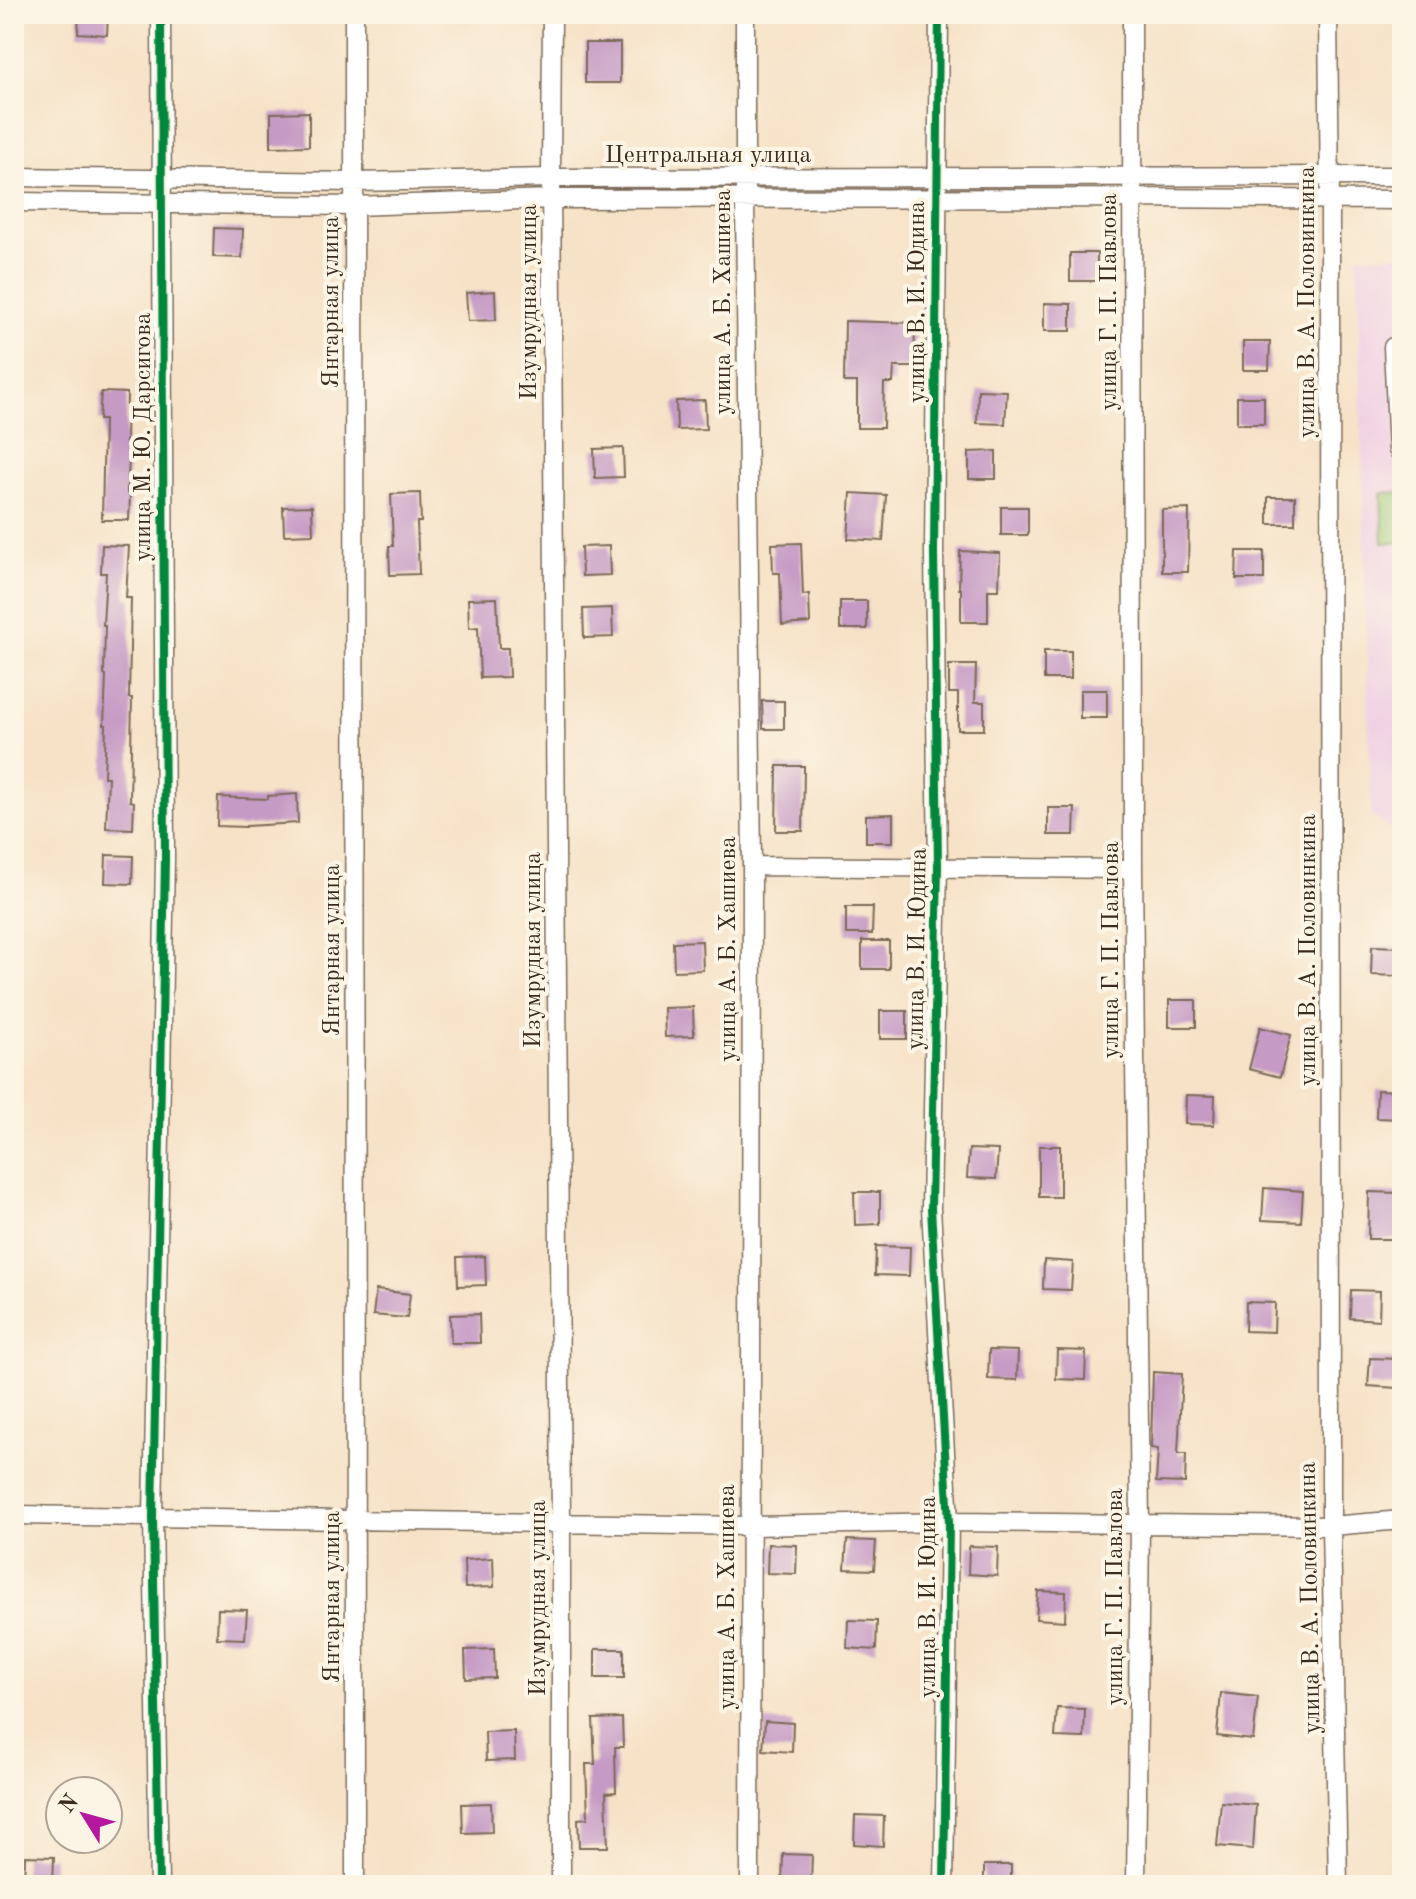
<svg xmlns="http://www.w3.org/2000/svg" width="1416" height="1899" viewBox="0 0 1416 1899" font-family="'Old Standard TT',serif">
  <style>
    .built { fill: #f0d0e4 }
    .green { fill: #9bca79; stroke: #6b7a4c; stroke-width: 2 }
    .building { fill: #c59ac5 }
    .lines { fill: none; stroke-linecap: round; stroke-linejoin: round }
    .minor-casing { stroke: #7c6a59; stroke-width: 21 }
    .minor { stroke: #fff; stroke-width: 18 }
    .cycleway-casing { stroke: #fcf5e5; stroke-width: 13 }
    .cycleway { stroke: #00873e; stroke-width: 8 }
    .labels { text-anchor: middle; stroke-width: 8; stroke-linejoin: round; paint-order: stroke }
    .street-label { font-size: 24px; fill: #3b2a1e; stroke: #fcf5e5 }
  </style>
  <rect width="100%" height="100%" fill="#fcf5e5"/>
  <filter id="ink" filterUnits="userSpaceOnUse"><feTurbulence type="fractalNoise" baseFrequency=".0125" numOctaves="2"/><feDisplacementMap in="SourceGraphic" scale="16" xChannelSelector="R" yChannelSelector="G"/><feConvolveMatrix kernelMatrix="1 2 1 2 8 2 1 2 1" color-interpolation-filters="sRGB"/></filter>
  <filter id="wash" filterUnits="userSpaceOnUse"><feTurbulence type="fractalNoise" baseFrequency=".006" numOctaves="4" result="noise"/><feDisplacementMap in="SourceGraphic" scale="32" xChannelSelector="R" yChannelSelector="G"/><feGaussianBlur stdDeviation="1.8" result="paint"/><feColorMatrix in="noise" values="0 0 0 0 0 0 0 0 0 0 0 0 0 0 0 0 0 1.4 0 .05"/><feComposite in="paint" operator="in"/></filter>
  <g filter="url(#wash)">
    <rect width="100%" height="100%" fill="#f6e2c7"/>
    <path class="built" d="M1402 255V832H1396L1371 815 1357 256Z"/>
    <path class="green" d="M1402 492V542L1383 543 1381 493Z"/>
    <g id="blocks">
      <path class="building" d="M79 14H108L107 35 78 33Z
        M585 43H620V83H585Z
        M309 112V146L271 147V113Z
        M214 228 243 229 242 258 213 257Z
        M1070 253H1097V281H1070Z
        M495 291 496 320 468 321 466 293Z
        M1044 303 1071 304V331H1044Z
        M845 321 915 323 914 367H894L893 383H884L883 428H857V382H844Z
        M1243 342H1270L1269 370H1243Z
        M978 390 1007 391 1005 424 977 423Z
        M101 392 127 393 126 444H130L127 493H130L129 520H102L104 420H99Z
        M1237 397H1264V424H1237Z
        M705 400 706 429 677 430 676 401Z
        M623 448 624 477 595 478 594 449Z
        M996 451V479H969V452Z
        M420 493 421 522H417L419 574 390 575 389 546H393L391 494Z
        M851 493 886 495 883 541 848 539Z
        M1268 497H1295V524H1268Z
        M312 506 313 534 284 535 283 507Z
        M1001 507H1028V535H1001Z
        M1189 509 1188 572H1162V510Z
        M801 543 803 595 809 594 810 623 782 625 780 573H773L772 544Z
        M102 545 129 546 126 598H131L129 698H132L130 801 134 802 133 829 106 828 108 777H104L106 725H104L106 676 104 675 105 625H103L106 573H101Z
        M609 546 610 575 582 576 581 547Z
        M960 551 1000 553 999 590H988V622H961V589H959Z
        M1237 551H1264V579H1236Z
        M497 598 499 648H508L509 677 480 678 478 627 469 628 468 599Z
        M840 601H867V629H840Z
        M612 608 613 637 584 638 583 609Z
        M1044 651H1071V679H1044Z
        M949 665H976L975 702H984V730H958V693H949Z
        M1080 690H1107V718H1080Z
        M762 701H784V729H763Z
        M777 766H804L803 831H776Z
        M297 794 298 823 246 826V827L217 826 218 797 268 799V796Z
        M1048 808H1075L1074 835H1048Z
        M893 814V842H866V815Z
        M106 855 133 856 132 884 105 883Z
        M846 907H873L872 934H846Z
        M702 941 703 970 674 971 673 942Z
        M862 941H889V969H862Z
        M1372 946 1401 947 1400 976 1371 975Z
        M1169 1000H1196V1027H1169Z
        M693 1007 694 1036 665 1037 664 1008Z
        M880 1011H907V1039H880Z
        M1260 1027 1291 1035 1280 1077 1249 1069Z
        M1377 1090 1402 1091V1119L1376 1118Z
        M1186 1095 1215 1096 1214 1125 1185 1124Z
        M1039 1146H1060V1197H1039Z
        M969 1149 998 1150 996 1179 967 1178Z
        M1264 1188 1303 1191 1301 1222 1262 1220Z
        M854 1192H880V1224L855 1225Z
        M1369 1192 1399 1193 1397 1239H1368Z
        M876 1246 910 1247 909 1276 875 1275Z
        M485 1256 486 1285 458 1286 457 1257Z
        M1044 1260 1073 1262 1071 1290 1043 1289Z
        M376 1290 410 1294 407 1318 373 1315Z
        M1351 1290 1380 1291 1379 1320 1350 1318Z
        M1246 1302 1275 1303 1274 1332 1245 1331Z
        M479 1314 480 1343H451L450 1315Z
        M989 1350 1018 1351 1017 1380 988 1379Z
        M1057 1350 1086 1351 1085 1380 1056 1379Z
        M1370 1358 1398 1359 1397 1388 1368 1386Z
        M1153 1372 1182 1374 1178 1454H1186L1185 1483 1156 1482 1158 1449 1151 1448Z
        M847 1540 876 1541 874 1570 845 1569Z
        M768 1544 797 1545 796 1574 767 1573Z
        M969 1546 998 1547 997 1576 968 1574Z
        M493 1558 494 1587 465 1588 464 1560Z
        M1038 1591 1066 1592 1065 1621 1036 1619Z
        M218 1609 247 1610 245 1639 217 1638Z
        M848 1620 877 1621 876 1650 847 1648Z
        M494 1649 495 1678 466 1679 465 1650Z
        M595 1649H624V1678H595Z
        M1221 1693 1258 1697 1253 1740 1217 1736Z
        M1057 1708 1085 1709 1084 1738 1055 1737Z
        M622 1718 623 1747H615L616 1792 606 1793 608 1847H579L578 1819 588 1818 586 1764H595L593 1719Z
        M765 1721 793 1723 792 1752 763 1750Z
        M514 1731 515 1760 486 1761 485 1732Z
        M1221 1802 1256 1805 1253 1849 1217 1846Z
        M491 1803 492 1832 463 1833 462 1804Z
        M855 1815 884 1816 883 1846 854 1844Z
        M783 1854 812 1855 811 1884 782 1883Z
        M25 1856 54 1857 53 1885H24Z
        M984 1865H1011V1885H984Z"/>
    </g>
  </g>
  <g filter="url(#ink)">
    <use href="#blocks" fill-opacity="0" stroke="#7c6a59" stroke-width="2"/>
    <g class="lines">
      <defs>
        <path id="minor" d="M354 14 355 1885
          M552 14 551 178 561 1522V1885
          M745 14V200L752 866 750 1885
          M939 14 934 552 938 867 931 1208 949 1522 944 1885
          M1132 14 1133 869 1140 1524 1136 1885
          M1328 14 1330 200 1331 1526 1338 1885
          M14 177 355 182 551 178 1402 176
          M14 202 354 206 551 199 1133 198 1402 200
          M1402 346 1393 347 1398 450H1402
          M752 866 1133 869
          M14 1515 751 1526 949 1522 1331 1526 1402 1520
          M159 1885 153 1517 165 859 161 14"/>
      </defs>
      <use href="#minor" class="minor-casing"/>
      <use href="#minor" class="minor"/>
      <defs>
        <path id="cycleway" d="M939 14 934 552 938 867 931 1208 949 1522 944 1885
          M159 1885 153 1517 165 859 161 14"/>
      </defs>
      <use href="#cycleway" class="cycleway-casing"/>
      <use href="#cycleway" class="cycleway"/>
    </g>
  </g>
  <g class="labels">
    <g class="street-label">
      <text x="708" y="162">Центральная улица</text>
      <text transform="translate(330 302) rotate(-90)" y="8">Янтарная улица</text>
      <text transform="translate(528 302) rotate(-90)" y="8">Изумрудная улица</text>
      <text transform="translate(722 302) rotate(-90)" y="8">улица А. Б. Хашиева</text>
      <text transform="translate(916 302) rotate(-90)" y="8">улица В. И. Юдина</text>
      <text transform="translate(1108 302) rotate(-90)" y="8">улица Г. П. Павлова</text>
      <text transform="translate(1306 302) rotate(-90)" y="8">улица В. А. Половинкина</text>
      <text transform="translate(142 437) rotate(-90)" y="8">улица М. Ю. Дарсигова</text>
      <text transform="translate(727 949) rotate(-90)" y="8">улица А. Б. Хашиева</text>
      <text transform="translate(916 949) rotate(-89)" y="8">улица В. И. Юдина</text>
      <text transform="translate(331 950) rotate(-90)" y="8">Янтарная улица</text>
      <text transform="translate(532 950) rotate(-90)" y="8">Изумрудная улица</text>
      <text transform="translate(1110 950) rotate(-90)" y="8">улица Г. П. Павлова</text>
      <text transform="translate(1307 950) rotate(-90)" y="8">улица В. А. Половинкина</text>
      <text transform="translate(331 1597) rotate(-90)" y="8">Янтарная улица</text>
      <text transform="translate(726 1597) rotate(-90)" y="8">улица А. Б. Хашиева</text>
      <text transform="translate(927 1597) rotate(-90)" y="8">улица В. И. Юдина</text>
      <text transform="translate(1114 1597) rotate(-90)" y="8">улица Г. П. Павлова</text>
      <text transform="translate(537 1598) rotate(-90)" y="8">Изумрудная улица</text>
      <text transform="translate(1309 1598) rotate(-91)" y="8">улица В. А. Половинкина</text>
    </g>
  </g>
  <rect width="1416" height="1899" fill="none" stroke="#fcf5e5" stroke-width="48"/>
  <g transform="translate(84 1815) rotate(307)"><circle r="38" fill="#fcf5e5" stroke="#afa495" stroke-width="2"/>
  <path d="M0-6L14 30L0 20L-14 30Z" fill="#b5179e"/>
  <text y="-12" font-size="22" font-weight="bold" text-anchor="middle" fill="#3b2a1e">N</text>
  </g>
</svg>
